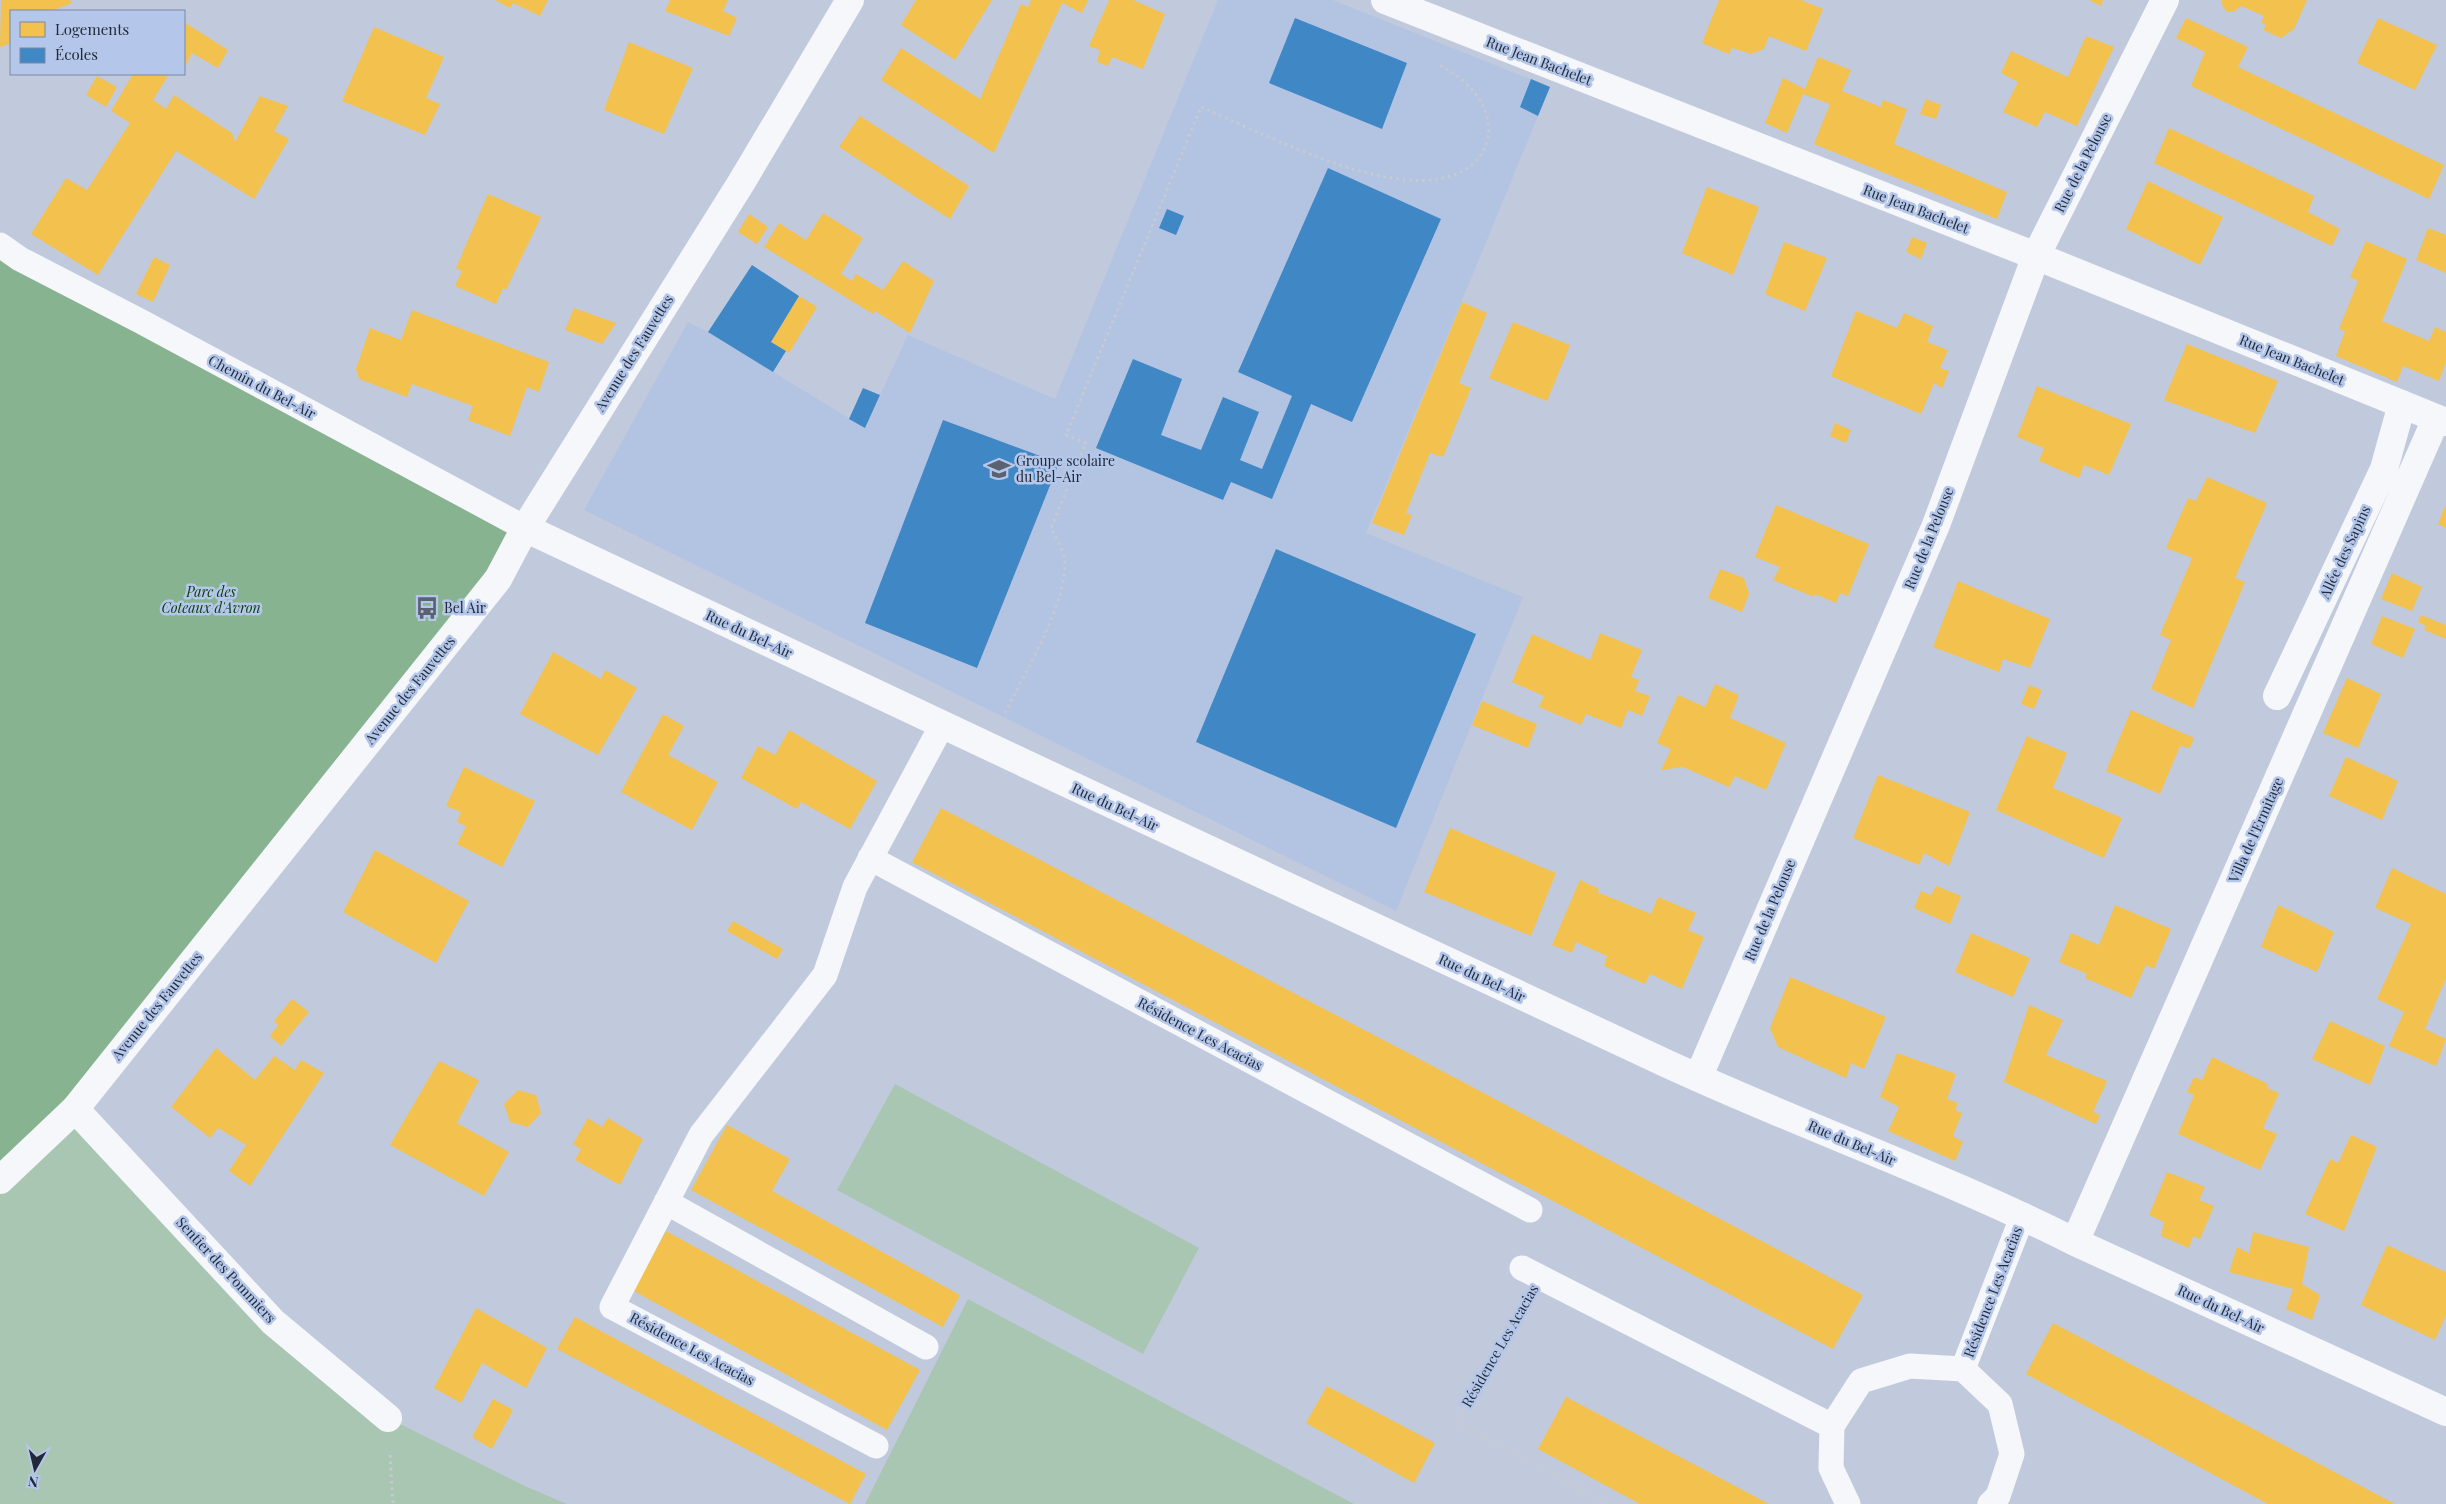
<svg xmlns="http://www.w3.org/2000/svg" width="2446" height="1504" viewBox="0 0 2446 1504" font-family="'Playfair Display',serif">
  <style>
    .built { fill: #b3c3e2 }
    .green { fill: #a9c6b3 }
    .forest { fill: #87b391 }
    .homes { fill: #f2c14e }
    .schools { fill: #3f88c5 }
    .lines { fill: none; stroke-linecap: round; stroke-linejoin: round }
    .path { stroke: #c7cacf; stroke-width: 3; stroke-dasharray: 2.5 4; stroke-linecap: butt }
    .lane { stroke: #f6f7fa; stroke-width: 25 }
    .street { stroke: #f6f7fa; stroke-width: 28 }
    .secondary { stroke: #f6f7fa; stroke-width: 28 }
    .labels { text-anchor: middle; stroke-width: 5; stroke-linejoin: round; paint-order: stroke }
    .street-label { font-size: 14px; fill: #222a37; stroke: #b4c7ea }
    .poi-label { font-size: 14px; fill: #222a37; stroke: #b4c7ea; text-anchor: start }
    .park-label { font-size: 14px; font-style: italic; fill: #063c04; stroke: #b4c7ea }
  </style>
  <rect width="100%" height="100%" fill="#c1cadd"/>
  <path class="built" d="M1218 0H1333L1550 87 1366 533 1523 597 1396 911 584 510 688 322 708 332 865 428 908 335 1055 399Z"/>
  <path class="green" d="M895 1084 1199 1248 1143 1354 837 1190Z
    M75 1109 388 1418 527 1487 567 1504H0V1180Z
    M968 1299 1354 1504H865Z"/>
  <path class="forest" d="M0 234 525 528 498 579 0 1180Z"/>
  <path class="homes" d="M1 0H70L72 3 51 11H11V43L0 47Z
    M495 0H548L540 16 513 3 510 8Z
    M670 0H728L723 11 737 18 729 36 665 11Z
    M916 0H992L955 60 901 25Z
    M1031 0H1088L1082 13 1062 3 994 153 881 80 901 48 980 99 1021 4 1028 7Z
    M1109 0H1133L1165 14 1143 69 1112 57 1108 66 1097 62 1100 50 1089 46Z
    M1719 0H1801L1823 9 1806 51 1769 36 1764 49 1751 54 1732 48 1729 54 1702 43Z
    M2089 0H2103L2101 6Z
    M2222 0H2307L2294 29 2281 38 2263 30 2266 25 2261 22 2264 16 2241 6 2235 11 2227 12 2222 5Z
    M2186 18 2248 47 2238 67 2444 165 2429 199 2191 86 2205 52 2176 38Z
    M2378 18 2437 45 2415 90 2357 63Z
    M184 22 228 50 218 68 192 53 184 69Z
    M374 27 444 57 426 98 440 104 425 135 342 101Z
    M2086 36 2114 47 2077 126 2045 112 2037 127 2003 112 2018 82 2001 73 2011 51 2068 77Z
    M629 42 693 68 664 134 604 110Z
    M1818 57 1851 70 1842 91 1881 107 1883 100 1907 109 1894 144 2007 192 1997 219 1814 144 1830 104 1803 94 1787 133 1765 123 1783 78 1805 89Z
    M133 74H169L153 100 166 109 174 95 232 133 235 142 260 96 288 106 274 131 289 139 254 199 176 151 98 275 31 234 66 178 87 190 130 123 111 111Z
    M97 76 117 87 106 107 86 95Z
    M1926 99 1941 105 1936 119 1920 114Z
    M860 116 969 186 950 219 839 147Z
    M2169 128 2314 196 2308 212 2340 229 2332 246 2154 163Z
    M2148 181 2223 217 2200 265 2126 229Z
    M1707 187 1759 207 1733 275 1682 253Z
    M488 194 541 217 506 290 503 288 496 304 455 286 462 271 456 268Z
    M823 213 863 238 841 274 852 281 856 274 883 290 903 261 934 281 910 333 875 311 873 314 764 247 779 223 806 240Z
    M749 214 768 227 757 244 738 232Z
    M2428 228 2446 235V273L2416 260Z
    M1912 237 1927 243 1921 259 1906 252Z
    M2366 241 2407 259 2382 321 2429 341 2435 327 2446 332V362L2439 381 2403 366 2397 382 2336 356 2345 331 2339 329 2358 281 2350 277Z
    M1784 242 1827 258 1805 311 1765 294Z
    M154 257 170 265 153 302 136 294Z
    M799 296 817 307 789 353 771 342Z
    M1462 302 1487 313 1459 383 1471 388 1443 457 1430 453 1406 513 1412 515 1404 535 1372 523Z
    M574 308 616 323 602 344 565 330Z
    M412 310 549 362 539 392 527 387 510 436 468 420 473 406 412 384 407 397 359 379 356 369 370 328 401 340Z
    M1856 311 1897 328 1904 313 1933 326 1927 342 1948 350 1940 368 1949 371 1942 388 1934 383 1921 414 1831 376Z
    M1513 322 1570 345 1547 401 1489 378Z
    M2187 344 2278 381 2255 433 2164 400Z
    M2037 386 2131 424 2109 475 2084 465 2079 478 2039 461 2044 448 2017 437Z
    M1835 423 1851 430 1846 443 1830 436Z
    M2207 477 2267 503 2235 578 2245 582 2193 708 2151 689 2171 640 2160 635 2192 558 2166 548 2188 498 2196 501Z
    M2446 504V528L2438 524Z
    M1776 505 1869 544 1848 596 1840 593 1836 603 1815 594 1814 597 1773 580 1780 567 1755 557Z
    M1720 569 1744 578 1749 594 1742 612 1708 598Z
    M2392 573 2422 587 2412 611 2381 599Z
    M1958 581 2050 619 2030 668 2003 659 1999 672 1933 647Z
    M2421 615 2446 625V639L2424 630 2426 626 2418 622Z
    M2382 616 2415 629 2403 658 2371 644Z
    M1600 633 1642 650 1631 677 1639 680 1635 691 1650 696 1642 716 1628 710 1621 728 1586 714 1581 725 1539 707 1544 696 1512 682 1532 634 1590 660Z
    M553 652 601 679 605 670 637 688 598 755 520 714Z
    M2347 678 2381 694 2358 748 2323 733Z
    M1715 684 1739 695 1730 718 1786 743 1766 790 1735 776 1729 787 1683 767 1661 770 1671 749 1657 743 1678 695 1705 707Z
    M2029 685 2042 690 2034 709 2021 704Z
    M1482 701 1537 724 1528 748 1472 725Z
    M2131 710 2194 738 2190 748 2180 746 2160 794 2106 771Z
    M663 714 684 726 668 755 718 782 692 830 621 792Z
    M789 730 877 781 850 829 801 802 797 809 741 778 758 746 775 755Z
    M2027 736 2067 753 2053 788 2122 818 2104 858 1996 810Z
    M2346 757 2398 781 2382 820 2329 796Z
    M464 767 535 801 502 867 457 844 466 826 457 822 461 812 446 806Z
    M1878 775 1970 812 1949 866 1924 853 1919 865 1853 838Z
    M941 808 1414 1056 1863 1295 1833 1349 912 862Z
    M1450 828 1556 873 1531 936 1424 892Z
    M375 850 469 901 436 963 343 912Z
    M2392 868 2446 894V978L2425 1029 2446 1039 2436 1066 2389 1046 2404 1012 2377 999 2411 924 2375 908Z
    M1580 880 1599 889 1597 892 1651 914 1658 897 1696 913 1688 930 1704 937 1682 989 1650 974 1645 984 1626 976 1604 966 1607 956 1576 942 1572 953 1552 945Z
    M1936 886 1961 896 1950 924 1914 908 1921 891 1931 895Z
    M2115 905 2171 929 2154 969 2146 965 2131 998 2085 978 2087 974 2059 962 2071 933 2099 945Z
    M2278 905 2334 932 2317 972 2261 947Z
    M733 921 783 949 777 959 727 931Z
    M1971 933 2030 958 2013 997 1955 972Z
    M1790 977 1886 1017 1864 1069 1851 1063 1846 1078 1778 1047 1770 1028Z
    M292 999 309 1012 281 1046 270 1036 278 1025 274 1021Z
    M2029 1005 2063 1020 2046 1055 2107 1081 2093 1112 2100 1115 2096 1124 2004 1082Z
    M2330 1021 2385 1046 2370 1085 2312 1059Z
    M216 1048 255 1080 274 1056 295 1070 301 1060 324 1073 250 1186 229 1171 246 1145 218 1128 210 1138 171 1107Z
    M1897 1053 1956 1074 1947 1099 1958 1103 1955 1110 1962 1113 1953 1136 1963 1142 1955 1161 1888 1131 1899 1107 1880 1097Z
    M2212 1057 2268 1084 2267 1088 2279 1093 2263 1128 2277 1134 2260 1170 2178 1134 2194 1095 2187 1092 2194 1077 2202 1080Z
    M439 1061 479 1080 457 1123 509 1152 484 1196 390 1145Z
    M518 1090 536 1095 541 1113 528 1127 510 1122 504 1104Z
    M588 1118 602 1127 608 1118 643 1139 620 1185 575 1160 581 1149 573 1144Z
    M727 1125 790 1159 772 1191 960 1295 943 1327 691 1190Z
    M2351 1135 2377 1147 2344 1231 2305 1214 2330 1159 2338 1163Z
    M2167 1172 2205 1187 2199 1200 2214 1206 2200 1239 2193 1236 2189 1248 2161 1236 2164 1222 2149 1215Z
    M666 1231 920 1370 887 1430 634 1291Z
    M2253 1232 2309 1247 2302 1284 2320 1295 2312 1320 2286 1309 2293 1289 2229 1272 2237 1247 2249 1253Z
    M2387 1245 2446 1272V1315L2435 1340 2361 1305Z
    M476 1308 547 1348 526 1388 482 1363 461 1403 434 1388Z
    M575 1317 866 1474 850 1504 557 1349Z
    M2053 1323 2395 1504H2268L2026 1374Z
    M1327 1386 1435 1443 1414 1483 1306 1423Z
    M1566 1397 1722 1479 1769 1504H1640L1538 1449Z
    M493 1399 513 1410 492 1449 472 1437Z"/>
  <path class="schools" d="M1295 18 1407 63 1382 129 1269 83Z
    M1531 79 1550 87 1538 116 1520 107Z
    M1328 168 1441 219 1352 422 1311 404 1272 499 1231 482 1223 500 1096 448 1133 359 1182 379 1161 435 1201 450 1223 397 1259 412 1240 460 1262 469 1292 396 1238 372Z
    M1167 209 1184 216 1176 235 1159 228Z
    M752 265 799 296 771 342 786 351 773 372 708 332Z
    M863 388 880 395 865 428 849 419Z
    M943 420 1059 463 977 668 865 623Z
    M1276 549 1476 634 1396 828 1196 742Z"/>
  <g class="lines">
    <path class="path" d="M1005 713C1023 676 1072 595 1064 556 1062 547 1055 536 1051 528L1086 443 1066 435 1201 107C1262 133 1343 175 1409 180 1500 188 1517 104 1439 65
      M1522 1308 1457 1422 1609 1504
      M390 1455 393 1504"/>
    <path class="lane" d="M0 245 20 259 140 321 525 528
      M870 858 1530 1210
      M666 1202 926 1347
      M1522 1268 1832 1426
      M1963 1369 2023 1215
      M876 1446 612 1307 701 1135 825 975 855 887 942 725
      M1848 1504 1831 1468 1832 1426 1861 1381 1910 1366 1963 1369 2000 1404 2012 1454 1998 1496 1990 1504"/>
    <path class="street" d="M1385 0 2036 256 2446 422
      M525 528C903 706 1280 884 1659 1060 1796 1124 1940 1174 2075 1242L2446 1412
      M2277 696 2384 469 2402 404
      M1698 1078 1936 525 2036 256 2165 0
      M75 1109 273 1322 388 1418
      M2075 1242 2436 419"/>
    <path class="secondary" d="M0 1180 75 1109 498 579 525 528 741 183 850 0"/>
  </g>
  <defs>
    <symbol id="school-bare" viewBox="-9 -9 18 18"><path d="M0-5L7-2L0 1L-7-2ZM-4 1L0 2.5L4 1V4Q0 6-4 4Z" fill="#5a6271" stroke="#b4c7ea" stroke-width="2.5" paint-order="stroke"/></symbol>
    <symbol id="bus-bare" viewBox="-9 -9 18 18"><path d="M-5-6H5V4H4V6H2V4H-2V6H-4V4H-5ZM-3.5-4V0h7V-4ZM-3.5 1.2v1.5H-2V1.2ZM2 1.2v1.5H3.5V1.2Z" fill="#5a6271" stroke="#b4c7ea" stroke-width="2.5" paint-order="stroke"/></symbol>
  </defs>
  <g fill-rule="evenodd">
    <use href="#school-bare" x="983" y="453" width="32" height="32"/>
    <use href="#bus-bare" x="411" y="592" width="32" height="32"/>
  </g>
  <g class="labels">
    <g class="street-label">
      <text transform="translate(1539 61) rotate(21)" y="5">Rue Jean Bachelet</text>
      <text transform="translate(2083 163) rotate(-63)" y="5">Rue de la Pelouse</text>
      <text transform="translate(1916 209) rotate(21)" y="5">Rue Jean Bachelet</text>
      <text transform="translate(634 353) rotate(-58)" y="5">Avenue des Fauvettes</text>
      <text transform="translate(2292 360) rotate(22)" y="5">Rue Jean Bachelet</text>
      <text transform="translate(262 387) rotate(28)" y="5">Chemin du Bel-Air</text>
      <text transform="translate(1929 538) rotate(-68)" y="5">Rue de la Pelouse</text>
      <text transform="translate(2345 552) rotate(-65)" y="5">Allée des Sapins</text>
      <text transform="translate(749 634) rotate(25)" y="5">Rue du Bel-Air</text>
      <text transform="translate(410 690) rotate(-51)" y="5">Avenue des Fauvettes</text>
      <text transform="translate(1115 807) rotate(25)" y="5">Rue du Bel-Air</text>
      <text transform="translate(2256 830) rotate(-66)" y="5">Villa de l'Ermitage</text>
      <text transform="translate(1770 910) rotate(-67)" y="5">Rue de la Pelouse</text>
      <text transform="translate(1482 978) rotate(25)" y="5">Rue du Bel-Air</text>
      <text transform="translate(157 1006) rotate(-51)" y="5">Avenue des Fauvettes</text>
      <text transform="translate(1200 1034) rotate(28)" y="5">Résidence Les Acacias</text>
      <text transform="translate(1852 1143) rotate(23)" y="5">Rue du Bel-Air</text>
      <text transform="translate(226 1270) rotate(47)" y="5">Sentier des Pommiers</text>
      <text transform="translate(1993 1292) rotate(-69)" y="5">Résidence Les Acacias</text>
      <text transform="translate(2221 1309) rotate(25)" y="5">Rue du Bel-Air</text>
      <text transform="translate(1500 1346) rotate(-60)" y="5">Résidence Les Acacias</text>
      <text transform="translate(692 1349) rotate(28)" y="5">Résidence Les Acacias</text>
    </g>
    <g class="poi-label">
      <text x="1016" y="466">Groupe scolaire<tspan x="1016" dy="16">du Bel-Air</tspan></text>
      <text x="444" y="613">Bel Air</text>
    </g>
    <g class="park-label">
      <text x="211" y="597">Parc des<tspan x="211" dy="16">Coteaux d'Avron</tspan></text>
    </g>
  </g>
  <rect x="10" y="10" width="175" height="65" fill="#b4c7ea" stroke="#7a88a2"/>
  <rect x="20" y="22" width="25" height="15" fill="#f2c14e" stroke="#7a88a2"/>
  <text x="55" y="35" font-size="15" fill="#222a37">Logements</text>
  <rect x="20" y="48" width="25" height="15" fill="#3f88c5" stroke="#7a88a2"/>
  <text x="55" y="60" font-size="15" fill="#222a37">Écoles</text>
  <g transform="translate(35 1469) rotate(188)" stroke="#b4c7ea" stroke-width="4" paint-order="stroke">
  <path d="M0-4L9 19L0 12L-9 19Z" fill="#222a37"/>
  <text y="-8" font-size="14" font-weight="bold" text-anchor="middle" fill="#222a37">N</text>
  </g>
</svg>
